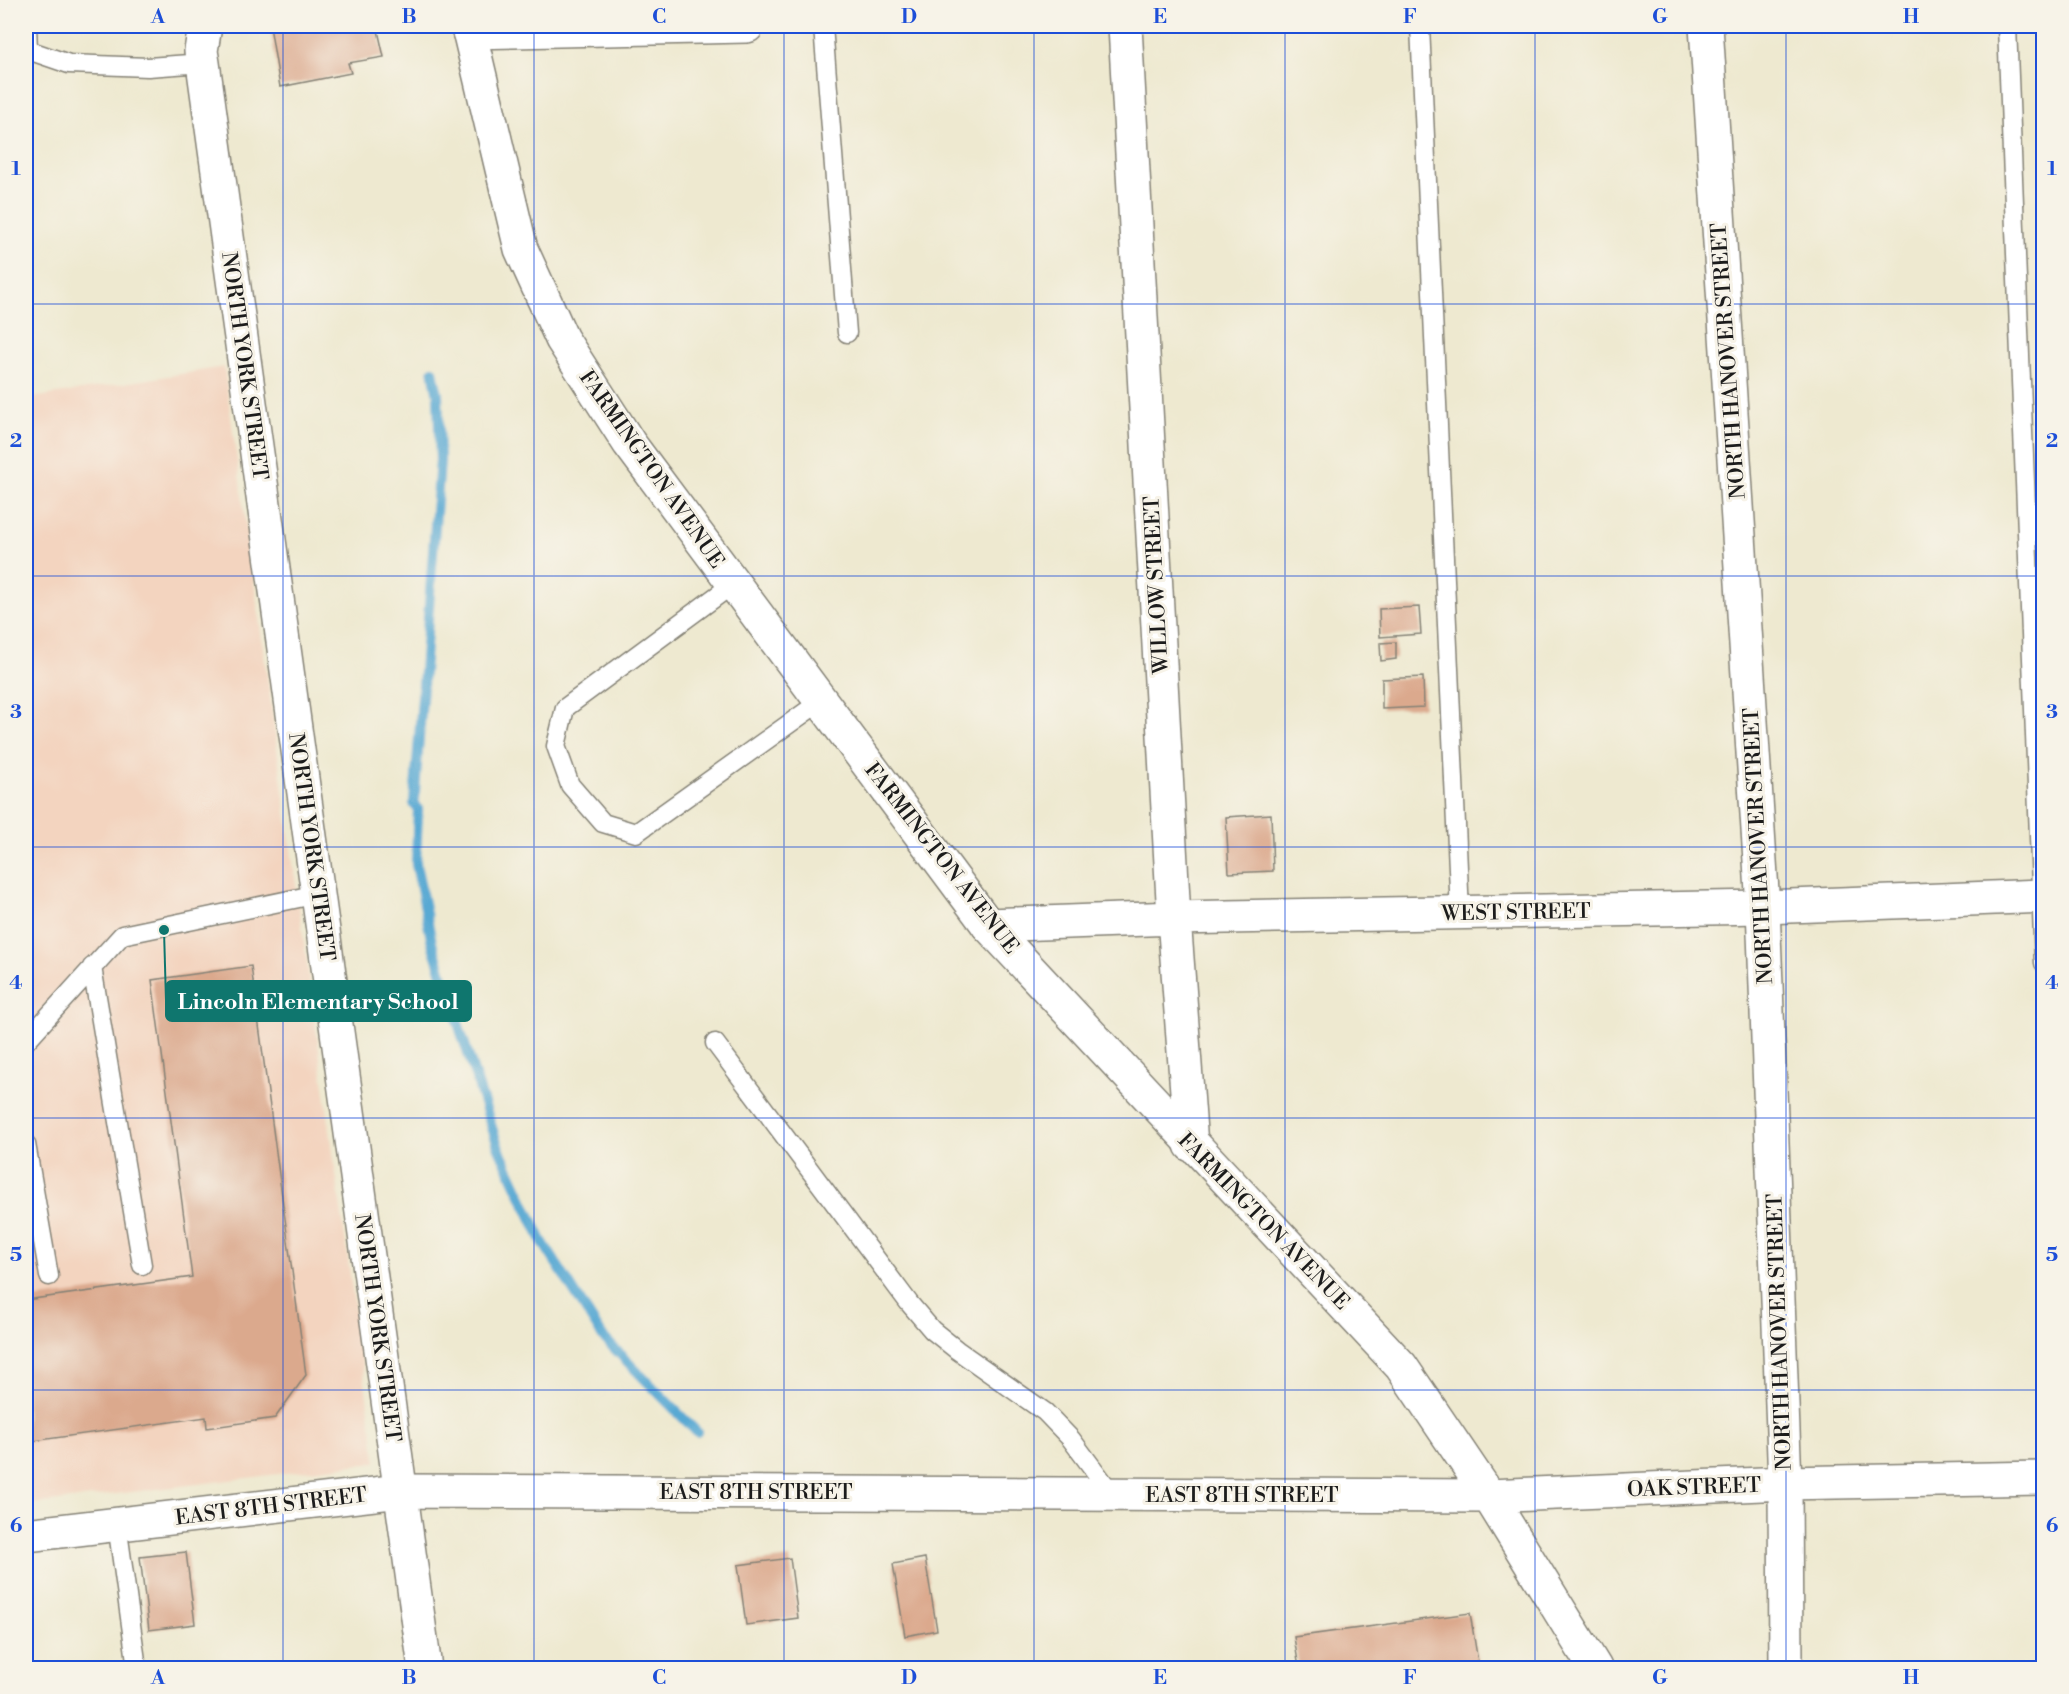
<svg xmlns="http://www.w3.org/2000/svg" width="2069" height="1694" viewBox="0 0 2069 1694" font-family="'Libre Bodoni',serif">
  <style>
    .built { fill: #f3d4bf }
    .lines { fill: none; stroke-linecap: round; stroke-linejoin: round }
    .stream { stroke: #58a9d3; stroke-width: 10 }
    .building { fill: #dba98d }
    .service-casing { stroke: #858276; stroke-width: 21 }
    .minor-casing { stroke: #858276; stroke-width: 36 }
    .tertiary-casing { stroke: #858276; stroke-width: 36 }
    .service { stroke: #fff; stroke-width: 18 }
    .minor { stroke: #fff; stroke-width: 33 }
    .tertiary { stroke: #fff; stroke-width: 33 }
    .grid { fill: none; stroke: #1d4ed8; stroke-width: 1.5; stroke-opacity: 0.55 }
    .labels { text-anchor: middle; stroke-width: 6; stroke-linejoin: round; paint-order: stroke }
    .street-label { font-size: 21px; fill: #1c1c1c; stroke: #f7f3e8 }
    .leader { fill: none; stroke: #0f766e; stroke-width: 2 }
    .callout-dot { fill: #0f766e; stroke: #f7f3e8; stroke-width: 2 }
    .callout { fill: #0f766e; stroke: #0f766e; stroke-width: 2 }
    .callout-label { font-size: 22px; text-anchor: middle; font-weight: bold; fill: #fff }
    .neatline { fill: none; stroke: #1d4ed8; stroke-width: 2 }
    .grid-label { font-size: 20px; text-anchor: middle; font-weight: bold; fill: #1d4ed8 }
  </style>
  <rect width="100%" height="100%" fill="#f7f3e8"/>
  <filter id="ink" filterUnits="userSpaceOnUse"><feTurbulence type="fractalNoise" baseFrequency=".0167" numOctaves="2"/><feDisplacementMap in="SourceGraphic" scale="12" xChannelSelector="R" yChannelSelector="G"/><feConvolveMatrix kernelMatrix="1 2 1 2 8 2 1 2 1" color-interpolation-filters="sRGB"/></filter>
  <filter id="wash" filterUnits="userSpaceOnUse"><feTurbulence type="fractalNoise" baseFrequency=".008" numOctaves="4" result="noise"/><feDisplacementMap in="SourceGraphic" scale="24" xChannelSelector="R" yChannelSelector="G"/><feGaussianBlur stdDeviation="1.35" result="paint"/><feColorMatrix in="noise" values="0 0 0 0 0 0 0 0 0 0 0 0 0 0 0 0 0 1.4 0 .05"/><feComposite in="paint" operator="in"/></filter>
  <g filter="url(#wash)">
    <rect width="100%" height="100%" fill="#eee9d0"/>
    <path class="built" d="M224 367 376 1462 26 1505V399Z"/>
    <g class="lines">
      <path class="stream" d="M433 371 438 395 440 460 414 804 418 809 416 864 432 943 498 1146 542 1241 603 1337 697 1432"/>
    </g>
    <g id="blocks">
      <path class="building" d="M270 26H327V29L349 26H377L384 57 348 63 351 73 280 87Z
        M1419 607 1421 634 1380 637 1379 609Z
        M1396 642V659L1381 661 1380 643Z
        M1423 677 1424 707 1382 709V679Z
        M1271 814 1273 871 1229 873 1226 817Z
        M251 966 306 1375 275 1418 207 1428 206 1417 26 1442V1300L192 1277 152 980Z
        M186 1552 195 1624 149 1630 140 1557Z
        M790 1558 798 1618 746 1625 738 1565Z
        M925 1558 937 1630 905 1636 893 1564Z
        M1470 1613 1479 1668H1299L1294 1637Z"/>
    </g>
  </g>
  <g filter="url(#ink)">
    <use href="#blocks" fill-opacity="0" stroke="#858276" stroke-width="1.5"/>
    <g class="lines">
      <defs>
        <path id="service" d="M27 26 28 50 69 64 148 67 203 63
          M823 26 847 333
          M1420 26 1460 913
          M2007 26 2044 963
          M733 584 565 708 556 746 570 785 603 823 636 833 821 701
          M92 967 142 1265
          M26 1041 122 935 318 894
          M715 1043 909 1303 932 1330 957 1350 1045 1412 1071 1439 1112 1494
          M26 1144 49 1276
          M117 1524 137 1668"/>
        <path id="minor" d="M205 26 201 51 203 63 425 1668
          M1125 26 1174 918 1191 1145
          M469 32 747 26
          M988 925 1174 918 1763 907 2044 896"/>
        <path id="tertiary" d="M468 26 521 249 562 339 629 443 988 925 1401 1366 1489 1496 1595 1668
          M1706 26 1763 907 1785 1483 1786 1668
          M26 1535 400 1491 1489 1496 1785 1483 2044 1478"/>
      </defs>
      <use href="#service" class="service-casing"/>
      <use href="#minor" class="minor-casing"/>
      <use href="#tertiary" class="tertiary-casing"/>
      <use href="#service" class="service"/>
      <use href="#minor" class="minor"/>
      <use href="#tertiary" class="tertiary"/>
    </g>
  </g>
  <path class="grid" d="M283 26V1668M534 26V1668M784 26V1668M1034 26V1668M1285 26V1668M1535 26V1668M1786 26V1668M26 304H2044M26 576H2044M26 847H2044M26 1118H2044M26 1390H2044"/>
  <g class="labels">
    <g class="street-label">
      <text transform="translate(1728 361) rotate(-94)" y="7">NORTH HANOVER STREET</text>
      <text transform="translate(245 366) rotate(82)" y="7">NORTH YORK STREET</text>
      <text transform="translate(652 469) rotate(55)" y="7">FARMINGTON AVENUE</text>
      <text transform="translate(1156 585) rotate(-93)" y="7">WILLOW STREET</text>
      <text transform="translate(1758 846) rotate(-93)" y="7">NORTH HANOVER STREET</text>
      <text transform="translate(312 847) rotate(82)" y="7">NORTH YORK STREET</text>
      <text transform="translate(942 858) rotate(52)" y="7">FARMINGTON AVENUE</text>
      <text transform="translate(1516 912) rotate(-1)" y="7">WEST STREET</text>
      <text transform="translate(1264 1221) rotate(46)" y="7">FARMINGTON AVENUE</text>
      <text transform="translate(378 1328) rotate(82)" y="7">NORTH YORK STREET</text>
      <text transform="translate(1779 1332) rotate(-92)" y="7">NORTH HANOVER STREET</text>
      <text transform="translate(1694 1487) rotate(-2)" y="7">OAK STREET</text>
      <text x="756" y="1499">EAST 8TH STREET</text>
      <text x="1242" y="1502">EAST 8TH STREET</text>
      <text transform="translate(271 1506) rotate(-7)" y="7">EAST 8TH STREET</text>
    </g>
  </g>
  <path class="leader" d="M164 930L166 1001"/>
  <circle class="callout-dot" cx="164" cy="930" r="6"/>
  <rect class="callout" x="166" y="981" width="305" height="40" rx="6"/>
  <g class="callout-label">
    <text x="318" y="1009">Lincoln Elementary School</text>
  </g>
  <rect width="2069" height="1694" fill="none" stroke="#f7f3e8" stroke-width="66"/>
  <rect x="33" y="33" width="2003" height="1628" class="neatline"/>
  <g class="grid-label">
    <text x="158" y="23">A</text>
    <text x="409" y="23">B</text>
    <text x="659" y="23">C</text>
    <text x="909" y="23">D</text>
    <text x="1160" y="23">E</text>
    <text x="1410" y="23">F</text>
    <text x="1660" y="23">G</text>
    <text x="1911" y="23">H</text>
    <text x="16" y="175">1</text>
    <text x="2052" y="175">1</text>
    <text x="16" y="447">2</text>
    <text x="2052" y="447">2</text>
    <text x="16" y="718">3</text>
    <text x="2052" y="718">3</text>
    <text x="16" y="989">4</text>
    <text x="2052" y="989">4</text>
    <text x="16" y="1261">5</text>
    <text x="2052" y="1261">5</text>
    <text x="16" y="1532">6</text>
    <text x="2052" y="1532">6</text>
    <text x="158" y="1684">A</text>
    <text x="409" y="1684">B</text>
    <text x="659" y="1684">C</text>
    <text x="909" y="1684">D</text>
    <text x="1160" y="1684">E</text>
    <text x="1410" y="1684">F</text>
    <text x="1660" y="1684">G</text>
    <text x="1911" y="1684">H</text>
  </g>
</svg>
